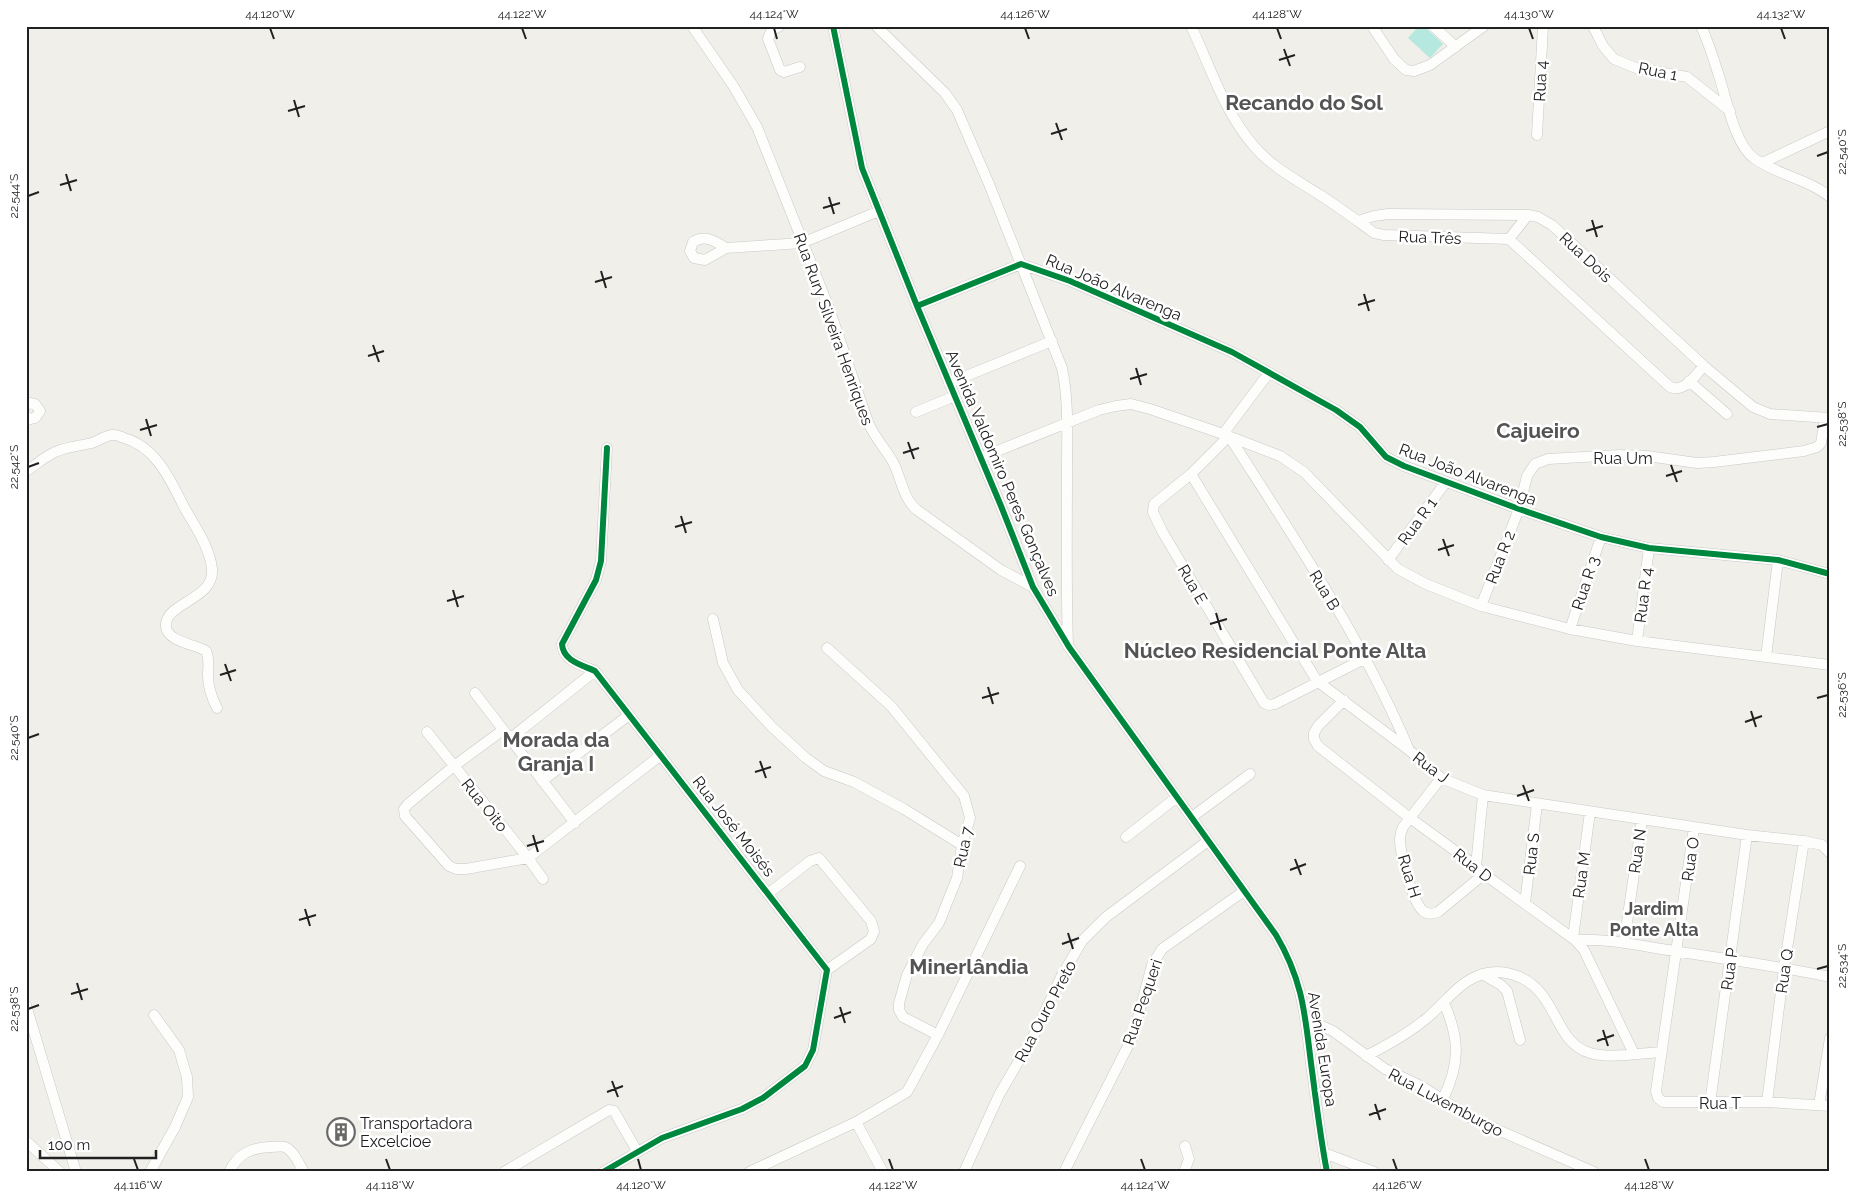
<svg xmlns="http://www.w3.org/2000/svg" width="1856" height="1198" viewBox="0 0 1856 1198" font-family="Raleway,sans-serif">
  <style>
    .pitch { fill: #b5e8de }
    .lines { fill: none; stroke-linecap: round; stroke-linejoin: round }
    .minor-casing { stroke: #c8c8c6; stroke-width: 11 }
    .minor { stroke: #fdfdfc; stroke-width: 10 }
    .cycleway-casing { stroke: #fff; stroke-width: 9 }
    .cycleway { stroke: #00873e; stroke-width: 6 }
    .ticks { fill: none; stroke: #212121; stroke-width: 2 }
    .labels { text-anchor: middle; stroke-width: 5; stroke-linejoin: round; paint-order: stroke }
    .street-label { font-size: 16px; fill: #212121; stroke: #fff }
    .poi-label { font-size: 16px; fill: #212121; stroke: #fff; text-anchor: start }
    .neighbourhood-label { font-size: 18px; font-weight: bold; fill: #545454; stroke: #fff }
    .district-label { font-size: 21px; font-weight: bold; fill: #545454; stroke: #fff }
    .neatline { fill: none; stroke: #212121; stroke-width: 2 }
    .ticks-label { font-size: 12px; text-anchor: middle; fill: #212121 }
  </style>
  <rect width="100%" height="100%" fill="#f0efea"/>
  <path class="pitch" d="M1419 26H1424L1443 44 1430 58 1408 38Z"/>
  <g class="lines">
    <defs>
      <path id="minor" d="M692 26 734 87 757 127 829 308 868 422C874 437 885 448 893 462 901 477 903 499 917 510L1001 570 1033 587
        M780 26 771 31 768 39 780 70 784 72 800 67
        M833 26 862 168 917 306 1001 506 1033 587 1069 647 1276 935C1306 986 1305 1022 1313 1078 1317 1109 1321 1141 1327 1172
        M876 26 945 93 957 110 989 184 1062 368C1069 401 1067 437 1067 471 1067 529 1066 588 1068 646
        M1191 26C1210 66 1224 111 1253 145 1271 167 1297 180 1320 195 1339 207 1356 220 1374 233L1384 235 1509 239 1670 387C1685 393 1695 375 1704 366
        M1372 26 1394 59 1406 70 1414 71 1430 65 1484 26
        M1433 26 1456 47
        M1593 26 1603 46 1614 59 1636 68 1687 77 1730 111
        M1701 26C1708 41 1713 57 1718 73 1726 96 1734 145 1755 159 1778 175 1808 179 1830 197
        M1537 135 1543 26
        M1762 163 1830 131
        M1358 221 1374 216 1388 214 1528 215 1538 217 1552 225 1704 366 1753 407 1770 414 1830 418
        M1509 239 1528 215
        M726 248C715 241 705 234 693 242L690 251 694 258 705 260 726 248 802 243 879 211
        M917 306 1021 264 1070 281 1232 352 1336 410 1360 427 1386 457 1404 466 1519 509 1601 537 1649 548 1778 560 1830 574
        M1689 381 1727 414
        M949 383 1052 341
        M26 405 30 403 35 404 40 411 35 418 31 419 26 417
        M916 412 955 396
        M1223 434 1268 374
        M980 458 1099 410 1116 406 1131 404 1150 409 1223 434 1280 456 1304 472 1398 569 1426 584 1481 606 1570 629 1637 641 1830 665
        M26 471C36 465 44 457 55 452 66 447 79 446 92 443 98 441 106 435 113 435 116 434 121 437 124 438 156 447 170 479 184 507 194 525 210 547 212 569 215 600 163 603 166 627 168 642 195 644 206 651 210 660 208 666 208 676 208 687 212 698 217 708
        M1191 474 1317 681 1409 750 1441 778 1483 795 1747 835 1804 841 1822 845 1830 853
        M1388 560 1446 482
        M1481 606 1519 509 1527 476 1535 464 1548 459 1619 455 1647 456 1697 463 1714 462 1804 451 1817 447 1821 443 1825 418
        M713 619 723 663 738 690 772 727 806 758 824 771 854 782 904 809 962 845
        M1570 629 1601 537
        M1637 641 1649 548
        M827 648 891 706 964 796 970 818 962 845 957 878 939 923 923 944 907 975 899 1003V1010L903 1017 938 1035
        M1766 657 1778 560
        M1366 658 1275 704 1269 705 1264 703 1162 531 1153 512 1154 504 1191 474 1229 436C1294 538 1362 638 1409 750
        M475 693 575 823
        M1344 700 1318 726 1314 733V739L1318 746 1410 818 1476 866 1484 874 1575 940 1584 950 1634 1054
        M503 730 454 766 408 804 404 809 405 816 449 866 456 869H466L528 858 661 755
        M427 732 528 858 543 879
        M511 738 595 671
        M1441 778 1403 827C1401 831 1400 835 1400 839 1400 854 1412 901 1423 911 1428 915 1433 914 1438 912L1484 874
        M542 781 629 715
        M1192 817 1250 774
        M1694 827 1656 1091 1658 1098 1663 1102H1767L1830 1106
        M1126 837 1177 797
        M1476 866 1483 795
        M769 893 810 861 819 858 871 921 874 931 871 939 827 970
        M1525 903 1537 804
        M1573 938 1590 812
        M1575 940C1608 938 1641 946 1674 951 1726 959 1778 966 1830 977
        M1624 943 1642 819
        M1482 974 1501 985 1507 991 1520 1040
        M26 1005 76 1172
        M1306 1019 1333 1031 1385 1069 1421 1086 1473 1119 1594 1172
        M1366 1056C1388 1045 1409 1033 1427 1018 1444 1004 1459 982 1480 975 1493 970 1504 971 1517 976 1558 991 1553 1042 1590 1053 1610 1059 1641 1053 1662 1052
        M1443 1099C1460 1064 1460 1039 1444 1003
        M1767 1102 1784 968 1804 841
        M1710 1103 1747 835
        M1819 1105 1830 1038
        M856 1122 883 1172
        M26 1141 60 1172
        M1324 1153 1374 1172
        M150 1172 175 1127 188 1097 187 1077 179 1050 154 1015
        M229 1172C238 1154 250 1148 269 1147 274 1147 281 1146 285 1147 294 1151 299 1164 304 1172
        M504 1172 609 1110 614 1111 637 1151
        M603 1172 662 1138 742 1109 763 1098 805 1066 813 1050 827 970 595 671C582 665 563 661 562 644L596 580 601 561 607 448
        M749 1172 856 1122 907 1092 938 1035 1020 866
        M964 1172 999 1095 1035 1033 1061 977 1082 941 1106 917 1208 841
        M1064 1172 1133 1036 1152 965 1162 949 1244 891
        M1184 1172 1189 1159 1185 1146"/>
    </defs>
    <use href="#minor" class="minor-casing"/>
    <use href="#minor" class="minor"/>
    <defs>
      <path id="cycleway" d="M833 26 862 168 917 306 1001 506 1033 587 1069 647 1276 935C1306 986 1305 1022 1313 1078 1317 1109 1321 1141 1327 1172
        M917 306 1021 264 1070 281 1232 352 1336 410 1360 427 1386 457 1404 466 1519 509 1601 537 1649 548 1778 560 1830 574
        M603 1172 662 1138 742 1109 763 1098 805 1066 813 1050 827 970 595 671C582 665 563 661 562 644L596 580 601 561 607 448"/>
    </defs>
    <use href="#cycleway" class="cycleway-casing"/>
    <use href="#cycleway" class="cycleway"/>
  </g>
  <path class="ticks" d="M270 28 274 39M522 28 526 39M774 28 777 39M1025 28 1029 39M1277 28 1281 39M1529 28 1533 39M1781 28 1785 39M1284 49 1290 66M1279 60 1295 55M294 100 299 117M288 111 305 106M1056 123 1062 140M1051 134 1067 129M1817 156 1828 152M66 174 71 191M60 185 77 180M28 196 39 192M829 197 834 214M823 208 840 203M1592 220 1597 237M1586 231 1603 226M601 271 606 288M595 282 612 277M1364 294 1369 311M1358 305 1375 300M373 345 379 362M368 356 384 351M1136 368 1141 385M1130 379 1147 374M146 419 151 436M1817 427 1828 424M140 430 157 425M908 442 914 459M903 453 919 448M1671 465 1677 482M28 467 39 463M1666 476 1682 471M681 516 686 533M675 527 692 522M1443 539 1449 556M1438 550 1454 545M453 590 458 607M447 601 464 596M1216 613 1221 630M1210 624 1227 619M225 664 231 681M220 675 236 670M988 687 993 704M982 698 999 693M1817 698 1828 695M1751 711 1756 727M1745 722 1762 716M28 738 39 734M760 761 766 778M755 772 771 767M1523 785 1529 801M1517 796 1534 790M533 835 538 852M527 846 544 841M1295 859 1301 875M1290 870 1306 864M305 909 310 926M299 920 316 915M1068 933 1073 949M1062 944 1079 938M1817 969 1828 966M77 983 82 1000M71 994 88 989M840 1007 845 1023M28 1009 39 1005M834 1018 851 1012M1603 1030 1608 1046M1597 1041 1614 1035M612 1081 618 1097M607 1092 623 1086M1375 1104 1380 1120M1369 1115 1386 1109M134 1159 138 1170M386 1159 390 1170M638 1159 641 1170M889 1159 893 1170M1141 1159 1145 1170M1393 1159 1397 1170M1645 1159 1649 1170"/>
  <defs>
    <symbol id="building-ring" viewBox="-11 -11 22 22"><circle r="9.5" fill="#fff" stroke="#696967" stroke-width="1.5"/><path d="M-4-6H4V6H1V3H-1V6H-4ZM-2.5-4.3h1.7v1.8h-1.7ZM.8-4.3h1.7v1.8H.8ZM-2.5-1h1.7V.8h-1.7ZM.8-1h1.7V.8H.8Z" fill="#696967"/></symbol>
  </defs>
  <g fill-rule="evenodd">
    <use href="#building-ring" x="325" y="1116" width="32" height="32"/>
  </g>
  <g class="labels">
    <g class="street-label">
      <text transform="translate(1658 71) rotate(11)" y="6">Rua 1</text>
      <text transform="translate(1540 81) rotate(-87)" y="6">Rua 4</text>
      <text transform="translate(1430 237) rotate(2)" y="6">Rua Três</text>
      <text transform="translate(1586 257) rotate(43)" y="6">Rua Dois</text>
      <text transform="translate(1114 287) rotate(23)" y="6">Rua João Alvarenga</text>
      <text transform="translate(834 329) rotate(70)" y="6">Rua Rury Silveira Henriques</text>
      <text x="1623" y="464">Rua Um</text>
      <text transform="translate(1003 473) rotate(67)" y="6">Avenida Valdomiro Peres Gonçalves</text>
      <text transform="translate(1468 474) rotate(21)" y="6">Rua João Alvarenga</text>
      <text transform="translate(1417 521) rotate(-54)" y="6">Rua R 1</text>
      <text transform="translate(1500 557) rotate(-69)" y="6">Rua R 2</text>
      <text transform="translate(1585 583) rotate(-72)" y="6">Rua R 3</text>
      <text transform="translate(1193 584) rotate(60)" y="6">Rua E</text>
      <text transform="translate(1325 590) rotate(59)" y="6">Rua B</text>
      <text transform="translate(1643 595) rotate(-83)" y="6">Rua R 4</text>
      <text transform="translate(1431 767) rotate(37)" y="6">Rua J</text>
      <text transform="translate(485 805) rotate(51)" y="6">Rua Oito</text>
      <text transform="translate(734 826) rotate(52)" y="6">Rua José Moisés</text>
      <text transform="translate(963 847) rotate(-78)" y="6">Rua 7</text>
      <text transform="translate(1637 851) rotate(-82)" y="6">Rua N</text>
      <text transform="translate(1531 854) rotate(-83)" y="6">Rua S</text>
      <text transform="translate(1690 859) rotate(-82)" y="6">Rua O</text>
      <text transform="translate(1473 865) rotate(38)" y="6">Rua D</text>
      <text transform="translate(1581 875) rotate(-82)" y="6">Rua M</text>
      <text transform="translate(1410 876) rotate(73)" y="6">Rua H</text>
      <text transform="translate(1729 969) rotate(-82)" y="6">Rua P</text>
      <text transform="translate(1784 971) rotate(-82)" y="6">Rua Q</text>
      <text transform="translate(1142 1002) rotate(-71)" y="6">Rua Pequeri</text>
      <text transform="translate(1045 1011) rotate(-62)" y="6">Rua Ouro Preto</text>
      <text transform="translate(1323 1049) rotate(81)" y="6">Avenida Europa</text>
      <text transform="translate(1446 1102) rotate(28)" y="6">Rua Luxemburgo</text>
      <text x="1720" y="1109">Rua T</text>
    </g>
    <g class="poi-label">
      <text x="360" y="1129">Transportadora<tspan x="360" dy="18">Excelcioe</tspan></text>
    </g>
    <g class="neighbourhood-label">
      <text x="1654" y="915">Jardim<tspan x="1654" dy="21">Ponte Alta</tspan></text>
    </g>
    <g class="district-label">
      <text x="1304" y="110">Recando do Sol</text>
      <text x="1538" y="438">Cajueiro</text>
      <text x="1275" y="658">Núcleo Residencial Ponte Alta</text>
      <text x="556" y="747">Morada da<tspan x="556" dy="24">Granja I</tspan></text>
      <text x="969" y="974">Minerlândia</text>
    </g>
  </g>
  <rect width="1856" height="1198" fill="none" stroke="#ffffff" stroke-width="55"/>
  <path d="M40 1150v8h116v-8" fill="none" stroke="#212121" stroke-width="2.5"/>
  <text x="48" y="1150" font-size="15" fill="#212121" stroke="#ffffff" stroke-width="4" paint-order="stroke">100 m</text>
  <rect x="28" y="28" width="1800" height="1142" class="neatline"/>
  <g class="ticks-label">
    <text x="270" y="18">44.120°W</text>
    <text x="522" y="18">44.122°W</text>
    <text x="774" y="18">44.124°W</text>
    <text x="1025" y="18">44.126°W</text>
    <text x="1277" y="18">44.128°W</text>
    <text x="1529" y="18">44.130°W</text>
    <text x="1781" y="18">44.132°W</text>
    <text transform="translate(1842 152) rotate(-90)" y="4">22.540°S</text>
    <text transform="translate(14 196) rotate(-90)" y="4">22.544°S</text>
    <text transform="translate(1842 424) rotate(-90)" y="4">22.538°S</text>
    <text transform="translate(14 467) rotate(-90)" y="4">22.542°S</text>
    <text transform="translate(1842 695) rotate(-90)" y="4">22.536°S</text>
    <text transform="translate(14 738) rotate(-90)" y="4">22.540°S</text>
    <text transform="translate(1842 966) rotate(-90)" y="4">22.534°S</text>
    <text transform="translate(14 1009) rotate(-90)" y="4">22.538°S</text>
    <text x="138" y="1189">44.116°W</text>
    <text x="390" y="1189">44.118°W</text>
    <text x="641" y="1189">44.120°W</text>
    <text x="893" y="1189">44.122°W</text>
    <text x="1145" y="1189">44.124°W</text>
    <text x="1397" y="1189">44.126°W</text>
    <text x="1649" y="1189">44.128°W</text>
  </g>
</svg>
